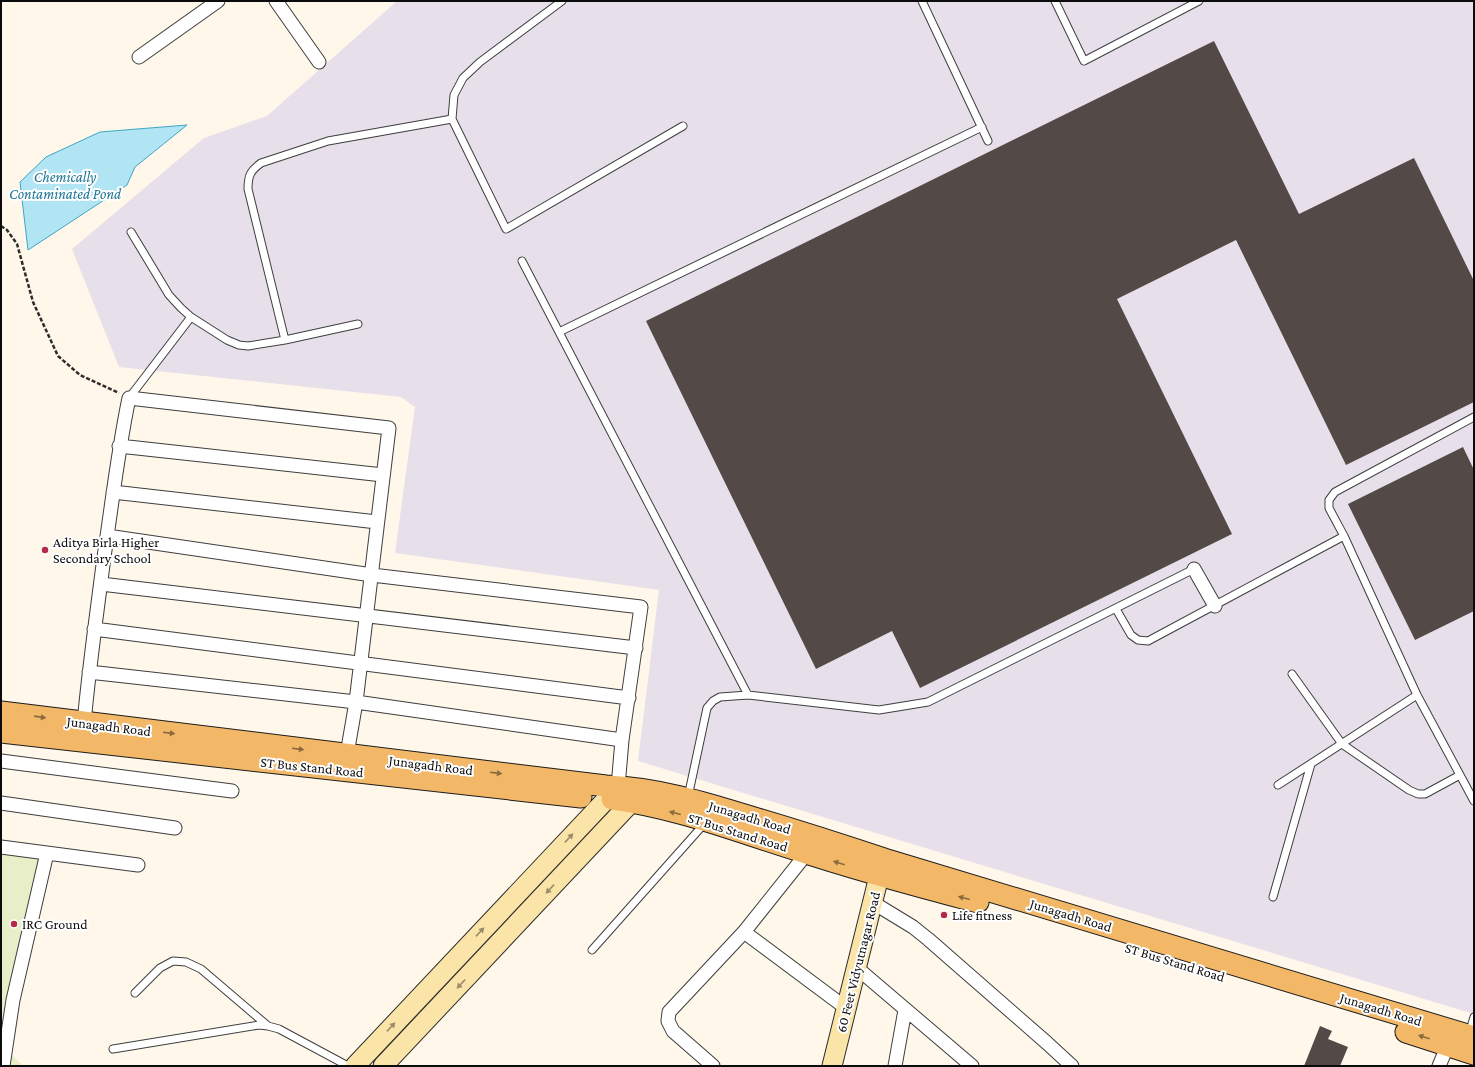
<svg xmlns="http://www.w3.org/2000/svg" width="1475" height="1067" viewBox="0 0 1475 1067" font-family="'Crimson Pro',serif">
  <style>
    .industrial { fill: #e7dfea }
    .pitch { fill: #e7eec8 }
    .water { fill: #b2e5f3; stroke: #3ca6c6 }
    .building { fill: #534a48 }
    .lines { fill: none; stroke-linecap: round; stroke-linejoin: round }
    .lane-casing { stroke: #3e3e3e; stroke-width: 9 }
    .street-casing { stroke: #3e3e3e; stroke-width: 15 }
    .secondary-casing { stroke: #2d2d2d; stroke-width: 21 }
    .primary-casing { stroke: #1c1c1c; stroke-width: 23 }
    .path { stroke: #2d2d2d; stroke-width: 2.5; stroke-dasharray: 4 2; stroke-linecap: butt }
    .lane { stroke: #fff; stroke-width: 7 }
    .street { stroke: #fff; stroke-width: 13 }
    .secondary { stroke: #fbe4a8; stroke-width: 19 }
    .primary { stroke: #f2b867; stroke-width: 21 }
    .oneway { fill: #8a6a3e }
    .oneway2 { fill: #9b8d69 }
    .poi-dot { fill: #b32b49; stroke: #fff; stroke-width: 1.5 }
    .labels { text-anchor: middle; stroke-width: 4; stroke-linejoin: round; paint-order: stroke }
    .poi-label { font-size: 14px; fill: #0b0b0b; stroke: #fff; text-anchor: start }
    .street-label { font-size: 14px; fill: #0b0b0b; stroke: #fff }
    .water-label { font-size: 15px; font-style: italic; fill: #1c7595; stroke: #fff }
  </style>
  <rect width="100%" height="100%" fill="#fef7ea"/>
  <path class="industrial" d="M397 1H1474V1014L638 761 659 590 395 553 415 407 401 397 119 367 72 249 204 138 267 116Z"/>
  <path class="pitch" d="M1 844 42 849 2 1045 23 1066H1Z"/>
  <path class="water" d="M187 125 135 167 127 185 28 250 20 182 46 157 100 132Z"/>
  <path class="building" d="M1214 41 1299 214 1414 158 1474 281V402L1346 465 1236 240 1117 299 1232 534 920 688 892 631 816 669 646 321Z
    M1463 447 1474 470V611L1415 640 1348 504Z
    M1320 1026 1332 1031 1328 1039 1348 1047 1340 1066H1304Z"/>
  <g class="lines">
    <defs>
      <path id="lane" d="M562 1 480 62 463 78 454 95 452 119 506 229 683 126
        M922 1 988 141
        M1055 1 1084 61 1199 1
        M131 232 169 295 181 308 191 317 227 340 239 345 248 346 285 340 358 324
        M522 261 748 695
        M559 332 982 127
        M285 340 248 189C248 176 250 171 261 163L328 141 452 119
        M129 398 191 317
        M1474 417 1335 492 1329 500V508L1344 536 1417 695 1474 801
        M1116 609 1131 635 1138 640 1148 641 1344 536
        M1292 674 1342 744 1409 790 1418 794H1425L1460 775
        M1278 785 1417 695
        M688 797 707 708 713 701 720 697 748 695 879 710 928 702 1194 569
        M1273 897 1311 764
        M592 950 705 823
        M135 993 160 968 173 961 186 962 201 969 268 1026
        M1469 1034 1474 1017
        M113 1049 259 1025 268 1026 279 1029 348 1066"/>
      <path id="street" d="M276 1 319 62
        M139 57 218 1
        M119 446 383 475
        M113 492 377 522
        M107 536 372 575 641 607 622 740 618 787
        M1194 569 1215 606
        M101 584 636 648
        M94 629 629 698
        M89 672 356 702 622 740
        M84 723C89 668 97 612 104 557 112 504 118 450 129 398L389 428 356 702 347 754
        M1 761 232 791
        M1 803 175 828
        M1 847 138 865
        M872 902 913 927 928 939 1047 1043 1072 1066
        M744 932 846 1008
        M857 968 972 1066
        M3 1066 13 1000 47 853
        M713 1066 673 1031 668 1021 669 1012 744 932 811 848
        M895 1066 905 1010
        M1439 1066 1450 1040"/>
      <path id="secondary" d="M355 1066 618 787
        M383 1066 640 793
        M832 1066 883 860"/>
      <path id="primary" d="M1 712 606 786C656 788 703 802 751 817 795 830 839 844 884 859L1474 1037
        M1 732 581 797
        M612 799C675 807 736 831 797 850 857 870 917 886 978 902
        M1406 1032 1474 1054"/>
    </defs>
    <use href="#lane" class="lane-casing"/>
    <use href="#street" class="street-casing"/>
    <use href="#secondary" class="secondary-casing"/>
    <use href="#primary" class="primary-casing"/>
    <path class="path" d="M1 226 7 230 17 244 33 302 58 356 80 375 119 393"/>
    <use href="#lane" class="lane"/>
    <use href="#street" class="street"/>
    <use href="#secondary" class="secondary"/>
    <use href="#primary" class="primary"/>
  </g>
  <defs><path id="oneway-solid" d="M-6-.8H1V-3.2L6.5 0L1 3.2V.8H-6Z"/></defs>
  <g class="oneway">
    <use href="#oneway-solid" transform="translate(40 717) rotate(8)"/>
    <use href="#oneway-solid" transform="translate(169 733) rotate(7)"/>
    <use href="#oneway-solid" transform="translate(298 749) rotate(7)"/>
    <use href="#oneway-solid" transform="translate(496 773) rotate(7)"/>
    <use href="#oneway-solid" transform="translate(675 813) rotate(-166)"/>
    <use href="#oneway-solid" transform="translate(839 863) rotate(-163)"/>
    <use href="#oneway-solid" transform="translate(964 898) rotate(-165)"/>
    <use href="#oneway-solid" transform="translate(1424 1037) rotate(-163)"/>
  </g>
  <g class="oneway2">
    <use href="#oneway-solid" transform="translate(569 838) rotate(-47)"/>
    <use href="#oneway-solid" transform="translate(550 889) rotate(133)"/>
    <use href="#oneway-solid" transform="translate(480 932) rotate(-47)"/>
    <use href="#oneway-solid" transform="translate(461 984) rotate(133)"/>
    <use href="#oneway-solid" transform="translate(391 1027) rotate(-47)"/>
  </g>
  <g class="poi-dot">
    <circle cx="45" cy="550" r="4"/>
    <circle cx="944" cy="915" r="4"/>
    <circle cx="14" cy="924" r="4"/>
  </g>
  <g class="labels">
    <g class="poi-label">
      <text x="53" y="547">Aditya Birla Higher<tspan x="53" dy="16">Secondary School</tspan></text>
      <text x="952" y="920">Life fitness</text>
      <text x="22" y="929">IRC Ground</text>
    </g>
    <g class="street-label">
      <text transform="translate(109 726) rotate(7)" y="5">Junagadh Road</text>
      <text transform="translate(431 765) rotate(7)" y="5">Junagadh Road</text>
      <text transform="translate(312 767) rotate(6)" y="5">ST Bus Stand Road</text>
      <text transform="translate(750 817) rotate(17)" y="5">Junagadh Road</text>
      <text transform="translate(738 832) rotate(17)" y="5">ST Bus Stand Road</text>
      <text transform="translate(1071 915) rotate(17)" y="5">Junagadh Road</text>
      <text transform="translate(858 962) rotate(-76)" y="5">60 Feet Vidyutnagar Road</text>
      <text transform="translate(1175 962) rotate(17)" y="5">ST Bus Stand Road</text>
      <text transform="translate(1381 1009) rotate(17)" y="5">Junagadh Road</text>
    </g>
    <g class="water-label">
      <text x="65" y="182">Chemically<tspan x="65" dy="17">Contaminated Pond</tspan></text>
    </g>
  </g>
  <rect width="1475" height="1067" fill="none" stroke="#0b0b0b" stroke-width="4"/>
</svg>
